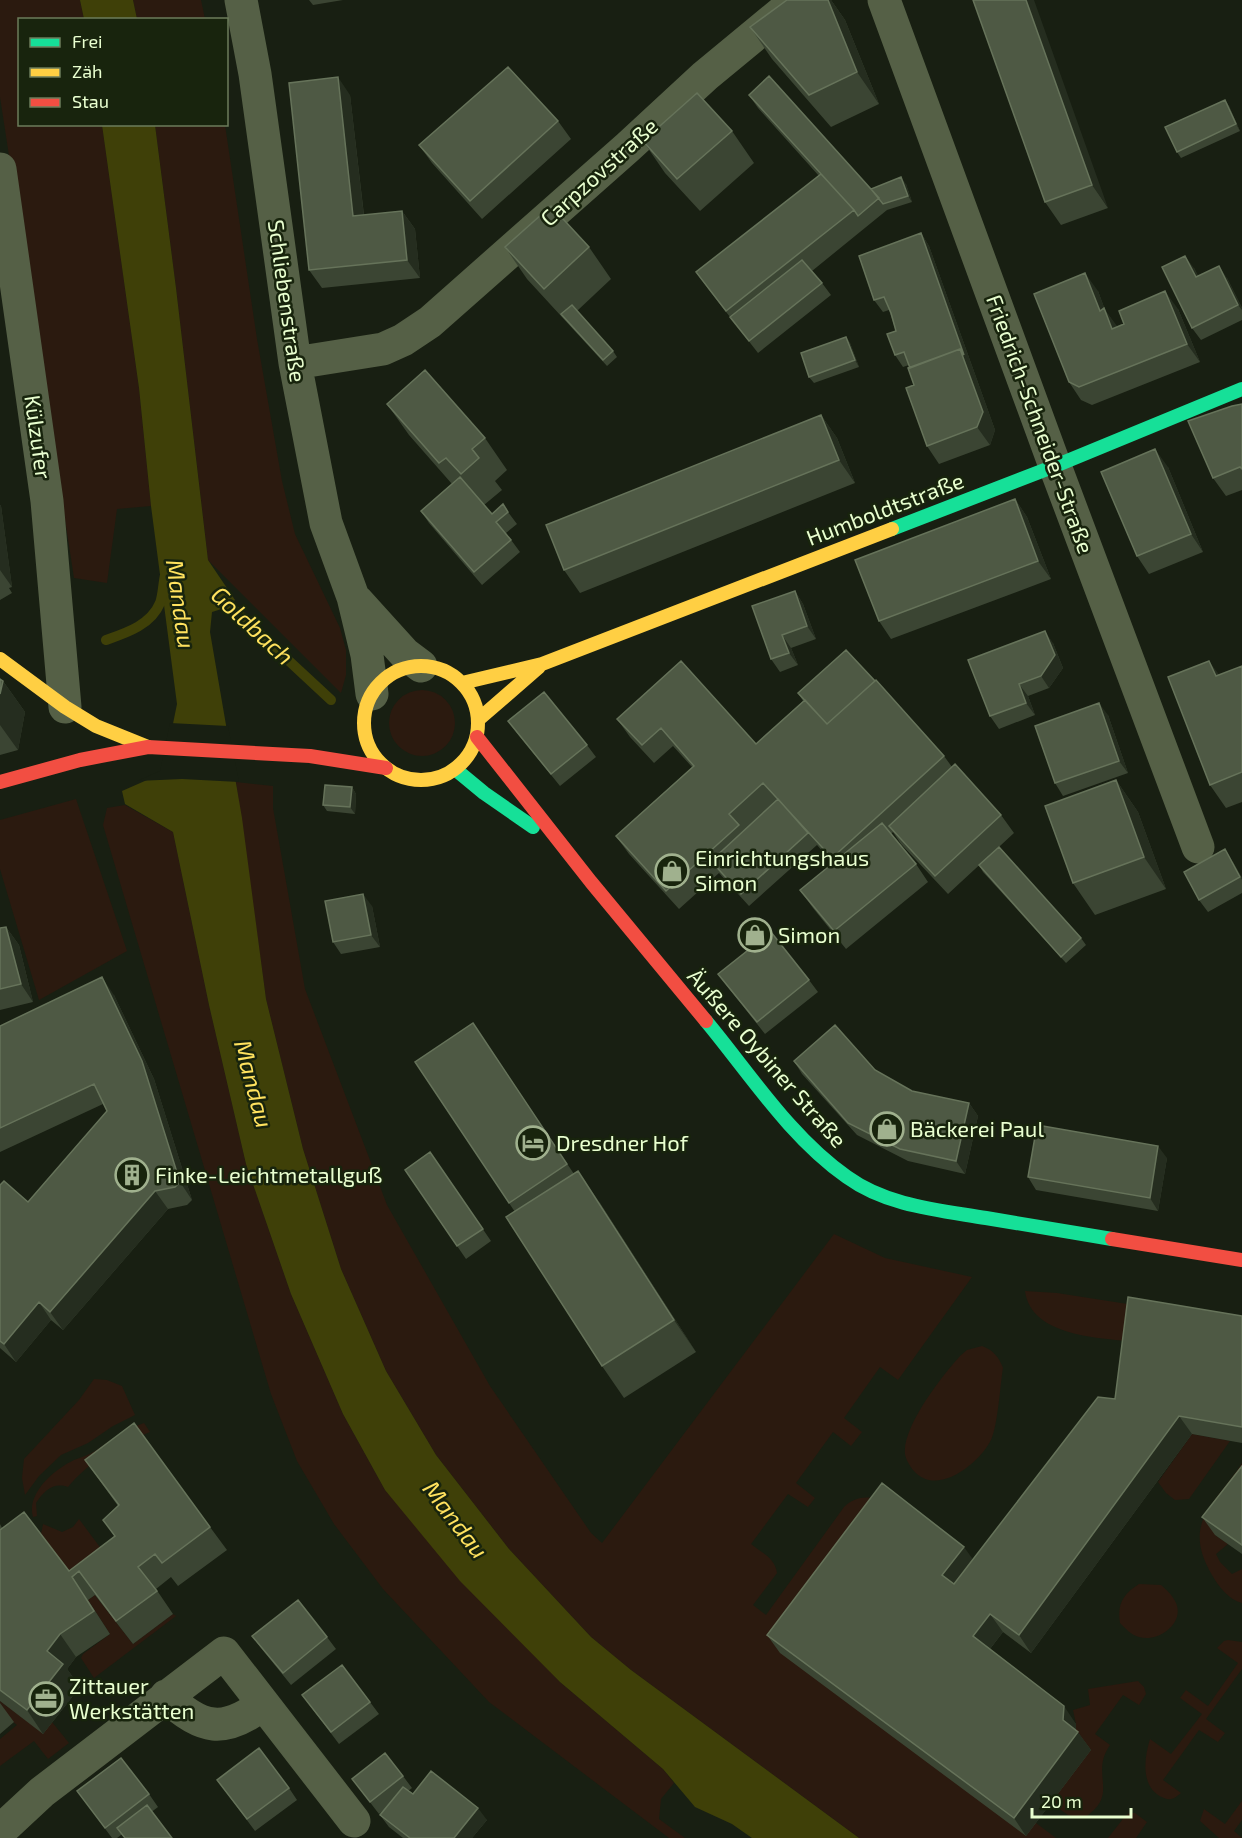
<svg xmlns="http://www.w3.org/2000/svg" width="1242" height="1838" viewBox="0 0 1242 1838" font-family="'Exo 2',sans-serif">
  <style>
    .green { fill: #2b1a0f }
    .water { fill: #3f4008 }
    .pier { fill: #181f12 }
    .lines { fill: none; stroke-linecap: round; stroke-linejoin: round }
    .stream { stroke: #3f4008; stroke-width: 10 }
    .street { stroke: #556046; stroke-width: 33 }
    .fast { stroke: #16e098; stroke-width: 14 }
    .slow { stroke: #ffcf43; stroke-width: 14 }
    .jam { stroke: #f24e42; stroke-width: 14 }
    .wall { fill: #3b4533 }
    .shaded-wall { fill: #252d1f }
    .building { fill: #4e5944; stroke: #66735a; stroke-width: 1.5 }
    .labels { text-anchor: middle; stroke-width: 5; stroke-linejoin: round; paint-order: stroke }
    .street-label { font-size: 22px; fill: #e9ffd0; stroke: #18240d }
    .poi-label { font-size: 22px; fill: #e9ffd0; stroke: #18240d; text-anchor: start }
    .water-label { font-size: 24px; font-style: italic; fill: #ffe25e; stroke: #18240d }
  </style>
  <rect width="100%" height="100%" fill="#181f12"/>
  <path class="green" d="M0 0H80L84 19 20 20V124L102 125 139 388 151 506 117 509 107 583 74 578 0 97Z
    M133 0H201L205 19H137Z
    M155 125H225L257 339 282 481 295 534 340 628 346 650V675L341 693 208 560 176 288Z
    M389 723a33 33 0 1 1 66 0a33 33 0 1 1-66 0Z
    M236 782 273 786V808L305 989 387 1205 490 1386 591 1533 602 1543 834 1234 885 1258 972 1277 898 1380 880 1367 844 1418 862 1432 851 1446 833 1432 796 1483 815 1498 808 1507 788 1494 751 1544C762 1553 775 1558 777 1573L753 1605 766 1615 844 1507C855 1497 864 1496 878 1499L1036 1823 1056 1838H859L631 1670 591 1637 509 1549 436 1455 386 1371 341 1269 303 1149 266 999Z
    M76 799 127 951 39 1000 0 869V820Z
    M125 805 173 832 209 1005 246 1164 291 1294 343 1414 385 1490 560 1682 663 1769 674 1783 661 1799 659 1819 685 1838H669L489 1702 383 1589 334 1524 297 1461 271 1394 103 825 107 808Z
    M1025 1291 1057 1293 1134 1305 1137 1342C1101 1338 1031 1337 1025 1291Z
    M982 1346C993 1350 999 1357 1003 1368 1000 1386 998 1425 991 1440 979 1464 936 1498 913 1470 910 1466 906 1460 905 1454 902 1427 942 1376 960 1356L967 1350Z
    M94 1379 107 1380 122 1386 135 1415 113 1426 88 1443 61 1455 39 1476 25 1495 22 1478 24 1459 79 1400Z
    M144 1423 150 1432C121 1444 88 1462 68 1487 53 1482 44 1491 36 1503L37 1516 33 1517C26 1493 55 1469 74 1460 81 1457 89 1455 95 1451 111 1440 126 1429 144 1423Z
    M1192 1434 1230 1441 1189 1499 1175 1500 1166 1493 1158 1482Z
    M1242 1463V1500L1215 1535 1228 1544 1216 1554 1220 1562 1232 1574 1242 1569V1603C1228 1599 1219 1587 1212 1575 1181 1522 1215 1505 1242 1463Z
    M79 1519 108 1558 72 1574 41 1534 43 1524 62 1532 73 1527Z
    M1139 1584 1161 1585C1167 1590 1173 1596 1176 1603 1185 1624 1157 1643 1139 1637 1131 1635 1125 1628 1120 1623 1117 1604 1123 1594 1139 1584Z
    M95 1595 133 1644 173 1614 176 1616 94 1678 81 1658 83 1654 110 1634 88 1600Z
    M1228 1640 1242 1642V1669L1206 1719 1225 1733 1218 1742 1199 1730 1163 1780 1181 1793C1175 1798 1171 1801 1164 1798 1140 1789 1144 1758 1150 1739L1171 1754 1202 1714 1180 1698 1186 1690 1208 1706 1238 1663 1217 1648 1224 1641Z
    M1138 1681 1144 1687 1146 1694 1139 1705 1123 1695 1095 1734 1110 1745C1089 1775 1121 1794 1084 1818L1068 1815 1051 1803 1076 1738V1724L1073 1710 1090 1705 1088 1689Z
    M0 1701 43 1733 52 1722 69 1743 48 1759 34 1741 0 1766V1739L17 1725 0 1711Z
    M1242 1801V1820L1234 1831 1242 1838H1219L1200 1821 1204 1809 1225 1824Z
    M1130 1813H1135L1147 1822 1136 1838H1108L1126 1815Z"/>
  <path class="water" d="M80 0H133L137 19H84Z
    M102 125H155L176 288 208 560 235 600 228 607 212 612 210 632 242 818 266 999 303 1149 341 1269 386 1371 436 1455 509 1549 591 1637 631 1670 859 1838H752L732 1824 695 1807 663 1769 560 1682 460 1581 385 1490 343 1414 291 1294 246 1164 209 1005 173 832 125 804 122 791 163 773 177 704 151 506 139 388Z"/>
  <path class="pier" d="M170 723 228 726 239 782 182 779 137 781 160 771Z"/>
  <g class="lines">
    <path class="stream" d="M219 596 331 700
      M106 640C126 633 151 625 160 603 163 595 163 584 165 575"/>
    <path class="street" d="M241 0 255 74 295 363 326 523 353 597 367 655 372 694
      M884 0 1055 466 1198 847
      M0 169 47 501 65 707
      M295 363 383 349 403 340 430 322 628 147 705 76 797 0
      M357 601 405 654 421 666
      M166 1696C201 1730 225 1734 263 1704
      M0 1831 42 1792 224 1653 354 1821"/>
    <path class="fast" d="M892 529 1055 466 1242 389
      M455 769 484 793 533 827
      M706 1021C750 1074 790 1137 847 1177 887 1206 938 1210 986 1218 1028 1225 1070 1232 1112 1239"/>
    <path class="slow" d="M0 659 65 707 96 726 148 747
      M364 723a57 57 0 1 1 114 0a57 57 0 1 1-114 0Z
      M462 683 542 664 892 529
      M479 719 539 667"/>
    <path class="jam" d="M477 737 591 882 706 1021
      M0 782 80 760 148 747 310 756 386 768
      M1112 1239 1242 1260"/>
  </g>
  <path class="wall" d="M309 0H343L313 5Z
    M787 0H831L845 20 879 104 831 127 772 59 750 27Z
    M973 0 1108 208 1061 225 1045 202Z
    M350 95 364 215 402 211 415 229 420 278 322 288 309 270Z
    M749 95 871 189 906 184 912 202 887 210 812 271 822 283 831 295 758 353 709 290 696 272 819 176 758 108Z
    M1225 100 1229 106 1240 131 1181 158 1177 152Z
    M558 121 571 139 482 219 432 163 419 145Z
    M732 131 754 163 700 211 665 173 643 141Z
    M921 233 929 246 995 430 990 445 939 464 927 446 909 365 903 367 895 355 896 331 889 310 883 312 874 300Z
    M505 247H589L611 279 577 311 613 351 617 357 607 366 527 279Z
    M1194 268 1198 276 1227 278 1242 308V320L1201 340 1192 328Z
    M1098 291 1105 310 1117 327 1178 309 1200 362 1092 405 1081 400 1069 382Z
    M846 337 850 343 859 367 814 383 809 377Z
    M387 404 485 438 507 470 495 481 502 490 484 505 492 514 508 512 517 524 506 533 520 552 482 585 429 523 421 511 452 484 409 435Z
    M1242 404V490L1226 496 1213 478Z
    M821 415 837 438 855 483 580 593 564 570Z
    M1168 467 1203 552 1149 574 1137 556Z
    M1015 499 1027 517 1051 579 891 639 879 621Z
    M0 505 1 506 12 587 9 588 12 593 0 600Z
    M795 591 803 604 816 639 791 648 798 665 780 672 771 659Z
    M1053 643 1063 668 1049 688 1028 696 1035 715 999 729 990 716Z
    M1242 666V802L1226 808 1210 785 1219 675Z
    M0 679 3 681 25 712 18 750 0 755Z
    M798 693 944 756 952 767 1001 815 1014 833 948 894 901 844 893 832 891 834 916 864 928 882 846 949 813 908 800 890 833 863 817 845 749 906 719 873 679 909 629 854 616 836 692 767 673 746 654 763 630 737 617 719 756 744 803 701Z
    M1108 715 1128 773 1063 796 1055 783Z
    M508 721 587 745 596 757 560 786 517 733Z
    M1116 780 1138 812 1166 889 1095 915 1073 883Z
    M352 787 356 794 355 814 327 811 323 805Z
    M1233 862 1242 878V893L1208 912 1199 900Z
    M979 865 1081 938 1086 945 1066 963 983 872Z
    M372 906 380 947 341 954 333 942Z
    M6 927 19 945 33 1002 0 1010V928Z
    M718 974 809 980 818 992 765 1034 727 986Z
    M114 995 154 1079 192 1200 187 1205 168 1209 63 1330 51 1320 16 1362 0 1348V1185L28 1202 107 1111 103 1104 0 1152V1026Z
    M485 1041 574 1174 600 1203 696 1352 624 1398 602 1366 515 1212 415 1062Z
    M794 1061 875 1070 912 1091 969 1103 978 1116 965 1174 908 1161 857 1135 802 1074Z
    M430 1152 491 1241 466 1259 405 1170Z
    M1167 1158 1158 1211 1036 1190 1028 1177Z
    M1242 1316V1443L1192 1434 1031 1653 1003 1632 990 1649 1076 1724V1730L1091 1750 1026 1836 780 1653 767 1635 973 1559 1115 1399Z
    M85 1460 210 1527 227 1550 178 1586 171 1577 156 1589 173 1614 133 1644 95 1595 88 1600 110 1634 76 1657 67 1669 80 1687 43 1734 0 1701V1524L2 1528 69 1571 115 1536 118 1506Z
    M1242 1466V1554L1215 1535 1202 1517Z
    M252 1636 327 1637 336 1649 291 1685 261 1648Z
    M302 1695 370 1702 379 1714 339 1744Z
    M0 1703 14 1722 0 1734Z
    M403 1776 412 1788 408 1791 413 1794 487 1820 472 1838H403L389 1827 380 1815 385 1809 379 1814 352 1779Z
    M217 1780 289 1788 297 1800 255 1831Z
    M77 1791 149 1794 158 1807 117 1838H112Z"/>
  <path class="shaded-wall" d="M828 0H831L845 20 879 104 857 72Z
    M1026 0H1034L1108 208 1092 185Z
    M338 77 350 95 366 234 353 216Z
    M1225 100 1229 106 1240 131 1236 124Z
    M901 177 906 184 912 202 908 196Z
    M402 211 415 229 420 278 407 260Z
    M921 233 929 246 995 430 990 445 977 427 960 349Z
    M1185 256 1194 268 1205 290 1196 277Z
    M1219 266 1227 278 1242 308V310L1238 305Z
    M1085 273 1098 291 1105 310 1117 326 1125 347 1100 311Z
    M1165 291 1178 309 1200 362 1187 344Z
    M846 337 850 343 859 367 855 360Z
    M821 415 837 438 855 483 839 460Z
    M1155 449 1168 467 1203 552 1191 534Z
    M1015 499 1027 517 1051 579 1038 561Z
    M0 505 1 506 12 587 0 570Z
    M795 591 803 604 816 639 807 626Z
    M1045 631 1053 643 1063 668 1049 688 1041 676Z
    M782 635 791 648 798 665 789 653Z
    M1209 661 1226 684 1216 676Z
    M3 681 25 712 18 750 0 725V694Z
    M1019 684 1028 696 1035 715 1026 703Z
    M1099 703 1108 715 1128 773 1119 761Z
    M1116 780 1138 812 1166 889 1144 857Z
    M352 787 356 794 355 814 350 807Z
    M1225 849 1233 862 1242 878V880Z
    M363 894 372 906 380 947 371 935Z
    M6 927 19 945 33 1002 21 984Z
    M102 977 114 995 154 1079 192 1200 180 1182Z
    M969 1103 978 1116 965 1174 956 1161Z
    M1158 1146 1167 1158 1158 1211 1150 1198Z
    M578 1171 600 1203 696 1352 674 1320Z
    M155 1191 168 1209 63 1330 50 1312Z
    M39 1302 51 1320 16 1362 4 1344Z
    M1179 1416 1192 1434 1031 1653 1019 1635Z
    M964 1547 977 1565 955 1593 942 1575Z
    M990 1614 1003 1632 986 1654 973 1636Z
    M60 1634 76 1657 67 1669 80 1687 43 1734 27 1710 47 1651Z
    M1064 1706 1076 1724V1735L1078 1732 1091 1750 1026 1836 1014 1818 1063 1720Z
    M478 1808 487 1820 472 1838H454Z"/>
  <path class="building" d="M787 0H828L857 72 809 95 750 27Z
    M973 0H1026L1092 185 1045 202Z
    M508 67 558 121 470 201 419 145Z
    M769 76 879 198 858 216 854 210 749 95Z
    M338 77 353 216 402 211 407 260 309 270 289 83Z
    M697 93 732 131 677 179 643 141Z
    M1225 100 1236 124 1177 152 1165 127Z
    M821 174 854 210 726 311 696 272Z
    M901 177 908 196 883 204 871 189Z
    M551 206 589 247 544 289 505 247Z
    M921 233 964 355 960 349 910 368 904 352 895 355 887 334 896 331 891 313 884 297 874 300 859 256Z
    M1185 256 1196 277 1219 266 1238 305 1192 328 1162 267Z
    M802 260 822 283 749 341 730 317Z
    M1085 273 1100 311 1104 308 1112 329 1124 324 1119 311 1165 291 1187 344 1079 387 1069 382 1034 294Z
    M572 305 613 351 603 360 561 314Z
    M846 337 855 360 809 377 801 353Z
    M960 349 983 412 977 427 927 446 906 388 914 385 908 368Z
    M425 370 485 438 472 449 479 458 461 474 446 458 439 463 387 404Z
    M1242 404V469L1240 467 1213 478 1188 421 1232 406Z
    M821 415 839 460 564 570 546 525Z
    M1155 449 1191 534 1137 556 1101 472Z
    M460 477 492 514 503 504 508 512 496 522 511 540 474 572 421 511Z
    M1015 499 1038 561 879 621 855 560Z
    M795 591 807 626 782 635 789 653 771 659 752 606Z
    M1045 631 1055 655 1041 676 1019 684 1026 703 990 716 968 660Z
    M846 650 875 681 827 724 798 693Z
    M681 661 756 744 805 700 827 724 876 680 944 756 832 858 763 783 729 814 739 825 666 891 616 836 694 766 661 728 642 745 617 719Z
    M1209 661 1216 676 1242 666V772L1210 785 1168 677Z
    M0 679 3 681 0 694Z
    M544 692 587 745 551 774 508 721Z
    M1099 703 1119 761 1055 783 1035 726Z
    M955 764 1001 815 935 876 889 826Z
    M1116 780 1144 857 1073 883 1045 806Z
    M325 785 352 787 350 807 323 805Z
    M778 799 808 833 741 894 711 861Z
    M882 823 916 864 834 931 800 890Z
    M999 847 1081 938 1061 957 979 865Z
    M1225 849 1240 877 1199 900 1184 872Z
    M363 894 371 935 333 942 325 901Z
    M6 927 21 984 0 989V928Z
    M771 932 809 980 757 1022 718 974Z
    M102 977 142 1061 180 1182 175 1187 155 1191 50 1312 39 1302 4 1344 0 1341V1185L4 1181 28 1202 107 1111 94 1084 0 1128V1026Z
    M473 1023 567 1164 509 1203 415 1062Z
    M835 1025 875 1070 912 1091 969 1103 956 1161 900 1149 848 1123 794 1061Z
    M1037 1125 1158 1146 1150 1198 1028 1177Z
    M430 1152 483 1229 457 1246 405 1170Z
    M578 1171 674 1320 602 1366 506 1217Z
    M1128 1297 1242 1316V1427L1179 1416 1019 1635 990 1614 973 1636 1064 1706 1063 1720 1078 1732 1014 1818 767 1635 882 1483 964 1547 942 1575 954 1584 1098 1397 1115 1399Z
    M134 1423 210 1527 162 1563 155 1554 138 1567 157 1591 116 1621 79 1571 72 1577 94 1611 60 1634 47 1651 63 1664 27 1710 0 1690V1530L24 1512 69 1571 115 1536 103 1520 119 1505 85 1460Z
    M1242 1466V1545L1202 1517Z
    M298 1600 327 1637 283 1673 252 1636Z
    M342 1665 370 1702 331 1732 302 1695Z
    M259 1748 289 1788 247 1819 217 1780Z
    M385 1753 403 1776 370 1802 352 1779Z
    M121 1758 149 1794 105 1828 77 1791Z
    M431 1771 478 1808 454 1838H410L380 1815 403 1787 413 1794Z
    M147 1805 172 1838H125L117 1828Z"/>
  <defs>
    <symbol id="shop-ring" viewBox="-11 -11 22 22"><circle r="9.5" fill="#18240d" stroke="#a0b18e" stroke-width="1.5"/><path d="M-5-2.5h2.3a2.7 3.5 0 0 1 5.4 0H5L5.5 6h-11ZM-1.5-2.5h3a1.5 2.3 0 0 0-3 0Z" fill="#a0b18e"/></symbol>
    <symbol id="hotel-ring" viewBox="-11 -11 22 22"><circle r="9.5" fill="#18240d" stroke="#a0b18e" stroke-width="1.5"/><path d="M-6-4.5h1.5V1H6V5H4.5V3h-9V5H-6ZM-4 0a1.8 1.8 0 1 1 3.6 0ZM.5 0V-2.5h3Q6-2.5 6 0Z" fill="#a0b18e"/></symbol>
    <symbol id="building-ring" viewBox="-11 -11 22 22"><circle r="9.5" fill="#18240d" stroke="#a0b18e" stroke-width="1.5"/><path d="M-4-6H4V6H1V3H-1V6H-4ZM-2.5-4.3h1.7v1.8h-1.7ZM.8-4.3h1.7v1.8H.8ZM-2.5-1h1.7V.8h-1.7ZM.8-1h1.7V.8H.8Z" fill="#a0b18e"/></symbol>
    <symbol id="office-ring" viewBox="-11 -11 22 22"><circle r="9.5" fill="#18240d" stroke="#a0b18e" stroke-width="1.5"/><path d="M-6-3h4V-5.5h4V-3h4V5H-6ZM-1-4.5V-3h2v-1.5ZM-6 0V1H6V0Z" fill="#a0b18e"/></symbol>
  </defs>
  <g fill-rule="evenodd">
    <use href="#shop-ring" x="653" y="852" width="38" height="38"/>
    <use href="#shop-ring" x="736" y="916" width="38" height="38"/>
    <use href="#shop-ring" x="868" y="1110" width="38" height="38"/>
    <use href="#hotel-ring" x="514" y="1124" width="38" height="38"/>
    <use href="#building-ring" x="113" y="1156" width="38" height="38"/>
    <use href="#office-ring" x="27" y="1680" width="38" height="38"/>
  </g>
  <g class="labels">
    <g class="street-label">
      <text transform="translate(599 172) rotate(-42)" y="8">Carpzovstraße</text>
      <text transform="translate(287 301) rotate(82)" y="8">Schliebenstraße</text>
      <text transform="translate(1040 424) rotate(70)" y="8">Friedrich-Schneider-Straße</text>
      <text transform="translate(38 437) rotate(82)" y="8">Külzufer</text>
      <text transform="translate(885 509) rotate(-21)" y="8">Humboldtstraße</text>
      <text transform="translate(767 1058) rotate(49)" y="8">Äußere Oybiner Straße</text>
    </g>
    <g class="poi-label">
      <text x="695" y="866">Einrichtungshaus<tspan x="695" dy="25">Simon</tspan></text>
      <text x="778" y="943">Simon</text>
      <text x="910" y="1137">Bäckerei Paul</text>
      <text x="556" y="1151">Dresdner Hof</text>
      <text x="155" y="1183">Finke-Leichtmetallguß</text>
      <text x="69" y="1694">Zittauer<tspan x="69" dy="25">Werkstätten</tspan></text>
    </g>
    <g class="water-label">
      <text transform="translate(180 604) rotate(82)" y="8">Mandau</text>
      <text transform="translate(252 626) rotate(43)" y="8">Goldbach</text>
      <text transform="translate(253 1084) rotate(75)" y="8">Mandau</text>
      <text transform="translate(455 1520) rotate(53)" y="8">Mandau</text>
    </g>
  </g>
  <rect x="18" y="18" width="210" height="108" fill="#18240d" stroke="#6c7c5b" stroke-width="1.5"/>
  <rect x="30" y="38" width="30" height="9" fill="#16e098" stroke="#6c7c5b" stroke-width="1.5"/>
  <text x="72" y="48" font-size="18" fill="#e9ffd0">Frei</text>
  <rect x="30" y="68" width="30" height="9" fill="#ffcf43" stroke="#6c7c5b" stroke-width="1.5"/>
  <text x="72" y="78" font-size="18" fill="#e9ffd0">Zäh</text>
  <rect x="30" y="98" width="30" height="9" fill="#f24e42" stroke="#6c7c5b" stroke-width="1.5"/>
  <text x="72" y="108" font-size="18" fill="#e9ffd0">Stau</text>
  <path d="M1032 1808v9h99v-9" fill="none" stroke="#e9ffd0" stroke-width="3"/>
  <text x="1041" y="1808" font-size="18" fill="#e9ffd0" stroke="#18240d" stroke-width="4.5" paint-order="stroke">20 m</text>
</svg>
